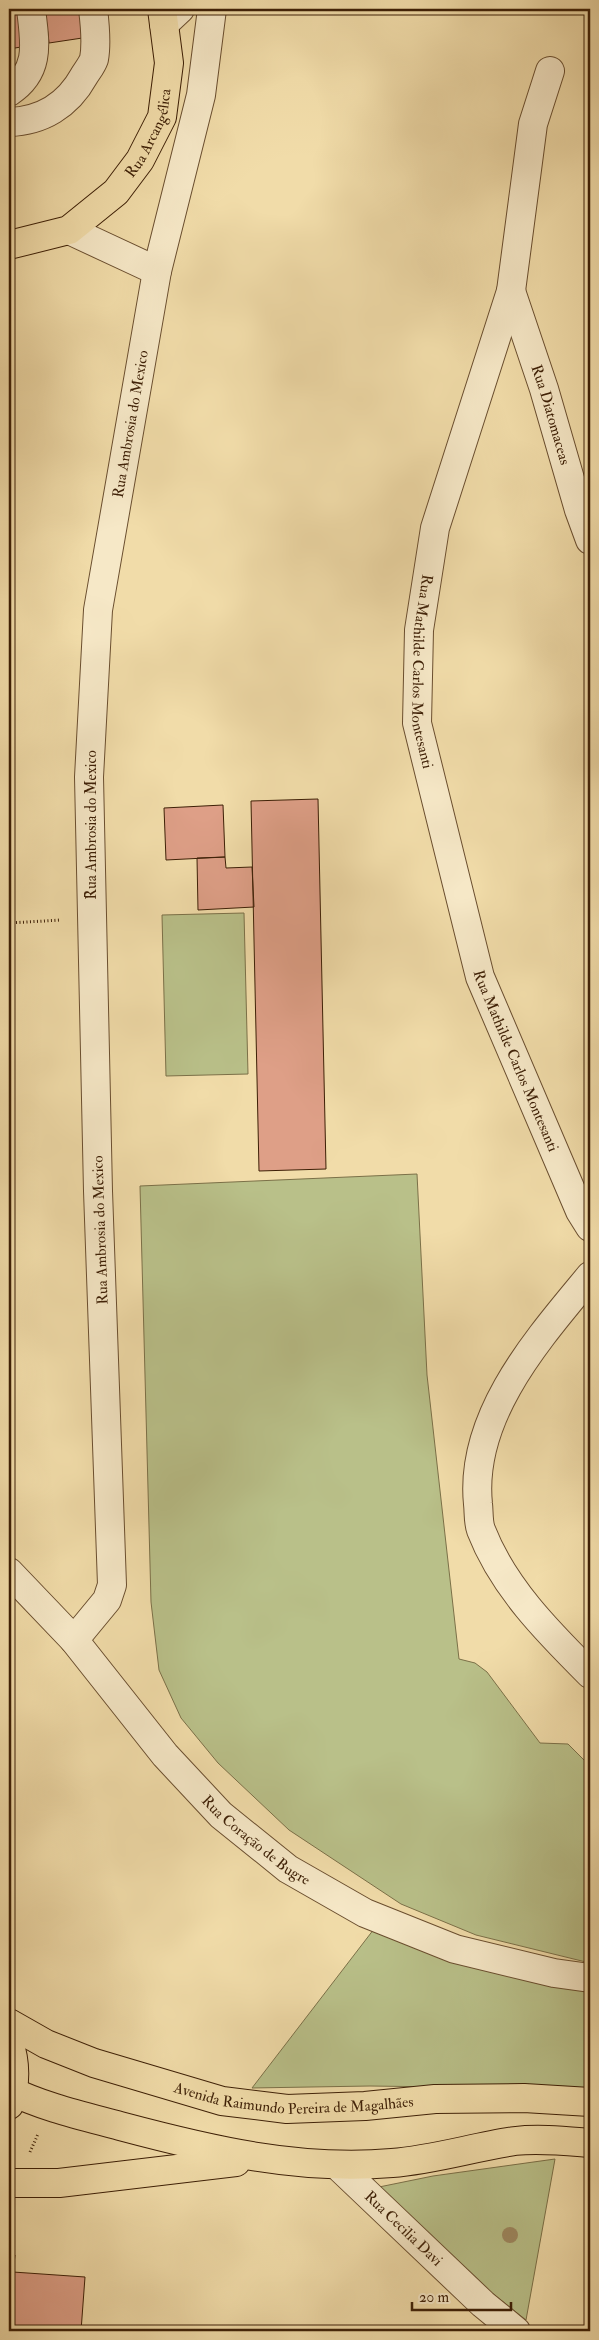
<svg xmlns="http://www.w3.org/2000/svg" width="599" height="2340" viewBox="0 0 599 2340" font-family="'IM FELL Double Pica',serif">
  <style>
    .green { fill: #b9c089; stroke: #7b7048 }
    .building { fill: #de9f87; stroke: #3d1f06 }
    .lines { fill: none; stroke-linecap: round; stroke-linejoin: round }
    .minor-casing { stroke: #6a4e2f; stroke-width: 30 }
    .major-casing { stroke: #3d1f06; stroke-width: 30 }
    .path { stroke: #3d1f06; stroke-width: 3; stroke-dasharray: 1 2.5; stroke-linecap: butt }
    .minor { stroke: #f6e8c7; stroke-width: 28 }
    .major { stroke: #f1dca9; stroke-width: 28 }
    .tree { fill: #9f8a62 }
    .labels { text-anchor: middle; stroke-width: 4; stroke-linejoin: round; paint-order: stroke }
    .street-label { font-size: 15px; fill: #3d1f06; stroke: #f6e8c7 }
  </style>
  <rect width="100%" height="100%" fill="#f1dca9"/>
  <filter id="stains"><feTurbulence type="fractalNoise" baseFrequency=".004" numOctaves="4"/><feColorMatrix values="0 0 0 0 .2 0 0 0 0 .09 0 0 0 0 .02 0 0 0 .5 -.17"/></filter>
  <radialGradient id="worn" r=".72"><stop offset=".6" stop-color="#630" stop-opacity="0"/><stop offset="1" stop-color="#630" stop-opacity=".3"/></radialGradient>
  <path class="green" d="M244 913 248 1074 166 1076 162 915Z
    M417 1174 427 1375 459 1659 475 1663 487 1672 540 1743 568 1744 590 1766V1963L476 1935 401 1904 289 1830 218 1763 181 1718 159 1670 151 1602 140 1186Z
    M374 1929 590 1989V2089L370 2086 252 2088Z
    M555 2159 526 2320 487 2289 379 2187 433 2176Z"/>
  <path class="building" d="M9 9H23L27 46 9 49Z
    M45 9H86L89 37 49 43Z
    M318 799 326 1169 259 1171 251 801Z
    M223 805 225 857 166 860 164 808Z
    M225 857 226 868 252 867 254 907 198 910 197 858Z
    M9 2255H15L13 2272 85 2277 81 2331H9Z"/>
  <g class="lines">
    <defs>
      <g id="minor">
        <path d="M164 24 180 9"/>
        <path id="s1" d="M550 71 533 124 511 291 435 528 419 630 417 723 480 977 580 1211 590 1227"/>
        <path d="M9 92C41 71 35 43 31 9"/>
        <path d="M9 122C42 121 68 105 84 76 87 71 92 65 94 59 97 43 95 25 93 9"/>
        <path d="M69 230 157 271"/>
        <path id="s2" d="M511 291 544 389 579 510 590 540"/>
        <path d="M590 1276C538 1339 469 1416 478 1504 479 1512 478 1522 481 1530 503 1587 548 1632 590 1674"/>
        <path id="s3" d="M9 1572 74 1640 165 1755 221 1815 288 1869 365 1913 455 1949 554 1973 590 1978"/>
        <path id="s4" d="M74 1640 107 1600 112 1585 98 1191 89 777 98 610 157 271 201 95 212 9"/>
        <path id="s5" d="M337 2165 483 2304 516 2331"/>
      </g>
      <g id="major">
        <path id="s6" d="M9 245 69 230 116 192 140 160 162 117 169 63 162 9"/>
        <path id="s7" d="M9 2023 46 2044 94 2063 222 2101 287 2109 365 2106 435 2099 524 2098 590 2102"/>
        <path d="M9 2042C16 2063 16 2084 9 2105"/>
        <path d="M9 2090C43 2107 83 2116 120 2126 210 2150 298 2171 392 2163 433 2160 474 2147 515 2141 539 2138 566 2141 590 2143"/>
        <path d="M9 2183H59L236 2162"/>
      </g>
    </defs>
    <use href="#minor" class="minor-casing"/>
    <use href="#major" class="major-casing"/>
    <path class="path" d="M9 923 61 920
      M30 2152 38 2134"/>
    <use href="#minor" class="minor"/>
    <use href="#major" class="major"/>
  </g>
  <circle class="tree" cx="510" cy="2235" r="8"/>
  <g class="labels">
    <g class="street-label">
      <text dy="5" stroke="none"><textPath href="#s6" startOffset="191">Rua Arcangélica</textPath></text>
      <text dy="5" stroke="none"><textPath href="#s2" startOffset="130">Rua Diatomaceas</textPath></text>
      <text dy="5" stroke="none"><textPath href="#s4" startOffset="1232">Rua Ambrosia do Mexico</textPath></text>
      <text dy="5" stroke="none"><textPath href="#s1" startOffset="618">Rua Mathilde Carlos Montesanti</textPath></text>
      <text transform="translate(91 825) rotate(-90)" y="5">Rua Ambrosia do Mexico</text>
      <text dy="5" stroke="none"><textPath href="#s1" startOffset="1022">Rua Mathilde Carlos Montesanti</textPath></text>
      <text transform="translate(100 1230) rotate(-92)" y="5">Rua Ambrosia do Mexico</text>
      <text dy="5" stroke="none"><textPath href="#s3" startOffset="366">Rua Coração de Bugre</textPath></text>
      <text dy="5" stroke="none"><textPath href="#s7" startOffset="299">Avenida Raimundo Pereira de Magalhães</textPath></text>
      <text dy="5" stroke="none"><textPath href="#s5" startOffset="92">Rua Cecilia Davi</textPath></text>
    </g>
  </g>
  <rect width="599" height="2340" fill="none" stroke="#f1dca9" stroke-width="30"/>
  <rect x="10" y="10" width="579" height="2320" fill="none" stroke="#3d1f06" stroke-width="2.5"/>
  <rect x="15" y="15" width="569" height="2310" fill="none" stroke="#3d1f06"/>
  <path d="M412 2302v8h99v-8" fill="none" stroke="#3d1f06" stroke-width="2.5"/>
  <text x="419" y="2302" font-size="15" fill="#3d1f06" stroke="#f6e8c7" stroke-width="4" paint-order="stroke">20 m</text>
  <rect width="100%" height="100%" filter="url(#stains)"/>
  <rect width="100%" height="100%" fill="url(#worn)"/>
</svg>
